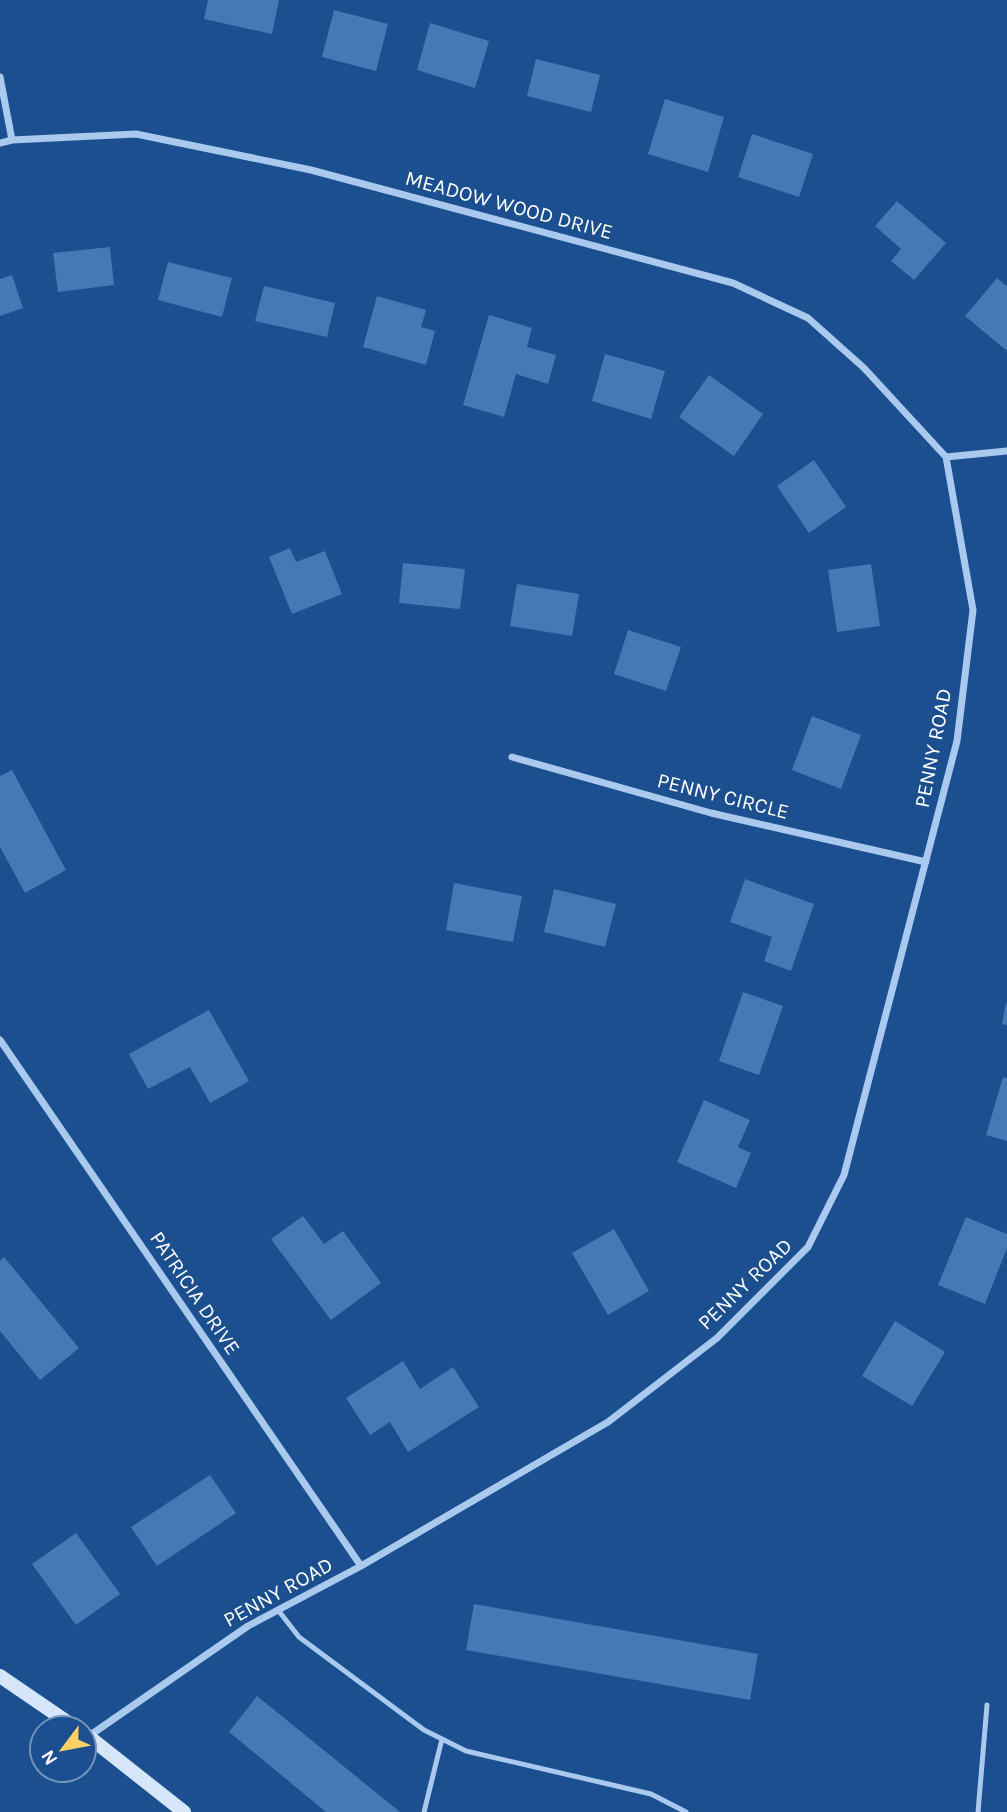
<svg xmlns="http://www.w3.org/2000/svg" width="1007" height="1812" viewBox="0 0 1007 1812" font-family="Karla,sans-serif">
  <style>
    .building { fill: #4478b7 }
    .lines { fill: none; stroke-linecap: round; stroke-linejoin: round }
    .lane { stroke: #a9c9ee; stroke-width: 5 }
    .street { stroke: #a9c9ee; stroke-width: 7 }
    .secondary { stroke: #d6e6fa; stroke-width: 14 }
    .labels { text-anchor: middle; stroke-width: 5; stroke-linejoin: round; paint-order: stroke }
    .street-label { font-size: 21px; fill: #fff; stroke: #1b4f8f }
  </style>
  <rect width="100%" height="100%" fill="#1b4f8f"/>
  <path class="building" d="M208 0H279L272 34 204 19Z
    M334 10 388 24 376 71 322 57Z
    M430 23 489 41 475 88 417 70Z
    M536 59 600 75 591 112 527 96Z
    M665 99 724 117 708 172 648 154Z
    M752 134 813 154 799 197 738 177Z
    M897 201 946 243 914 280 891 261 901 249 875 226Z
    M110 247 114 285 58 292 53 253Z
    M168 262 232 278 222 317 158 300Z
    M12 275 23 308 0 316V279Z
    M997 278 1007 286V351L965 316Z
    M264 286 335 303 327 337 255 321Z
    M377 296 426 310 421 327 435 331 426 365 363 347Z
    M489 315 532 328 527 347 556 355 548 384 516 374 504 417 463 405Z
    M605 354 665 371 651 419 592 401Z
    M709 375 763 414 734 456 679 417Z
    M814 460 846 507 809 533 777 486Z
    M290 548 296 562 325 551 342 594 292 614 269 557Z
    M403 563 465 569 460 609 399 603Z
    M871 564 880 626 837 632 828 570Z
    M517 584 579 594 572 636 510 626Z
    M628 630 681 647 666 691 614 674Z
    M812 716 861 735 841 789 792 770Z
    M12 770 66 870 25 893 0 847V776Z
    M745 879 814 904 791 971 764 961 772 937 730 922Z
    M454 883 522 896 513 942 446 930Z
    M554 889 616 904 605 947 544 932Z
    M743 992 783 1006 759 1075 719 1061Z
    M1006 1003H1007V1025L1002 1024Z
    M209 1010 249 1081 210 1103 190 1067 148 1089 129 1054Z
    M1003 1077 1007 1078V1141L986 1135Z
    M704 1100 750 1120 738 1147 751 1153 736 1188 677 1162Z
    M303 1216 324 1244 343 1231 381 1283 331 1320 271 1239Z
    M966 1217 1007 1234V1248L985 1304 938 1285Z
    M614 1229 649 1291 608 1315 572 1253Z
    M4 1257 79 1348 40 1380 0 1331V1261Z
    M895 1321 945 1352 912 1406 862 1376Z
    M403 1361 420 1389 453 1367 479 1407 408 1452 390 1422 370 1435 346 1398Z
    M210 1475 236 1513 157 1566 131 1527Z
    M76 1533 120 1594 76 1625 32 1564Z
    M474 1604 758 1654 750 1700 466 1650Z
    M257 1696 400 1812H326L229 1732Z"/>
  <g class="lines">
    <path class="lane" d="M278 1610 299 1637 424 1730 466 1751 651 1794 686 1812
      M424 1812 442 1739
      M978 1812 987 1705"/>
    <path class="street" d="M0 77 12 140
      M0 143 12 140 136 134 311 170 733 283 808 318 864 368 946 457
      M946 457 1007 451
      M512 757 711 813 926 862
      M0 1040 361 1566
      M89 1736 248 1626 361 1566 608 1422 717 1338 808 1247 844 1175 957 741 973 610 946 457"/>
    <path class="secondary" d="M0 1676 76 1728
      M84 1733 184 1812"/>
  </g>
  <g class="labels">
    <g class="street-label">
      <text transform="translate(509 205) rotate(15)" y="7">MEADOW WOOD DRIVE</text>
      <text transform="translate(933 748) rotate(-79)" y="7">PENNY ROAD</text>
      <text transform="translate(723 796) rotate(14)" y="7">PENNY CIRCLE</text>
      <text transform="translate(745 1284) rotate(-44)" y="7">PENNY ROAD</text>
      <text transform="translate(195 1293) rotate(56)" y="7">PATRICIA DRIVE</text>
      <text transform="translate(278 1592) rotate(-29)" y="7">PENNY ROAD</text>
    </g>
  </g>
  <g transform="translate(63 1749) rotate(238)"><circle r="33" fill="#1b4f8f" stroke="#7695bc" stroke-width="2"/>
  <path d="M0-5L12 26L0 18L-12 26Z" fill="#ffd166"/>
  <text y="-10" font-size="19" font-weight="bold" text-anchor="middle" fill="#ffffff">N</text>
  </g>
</svg>
